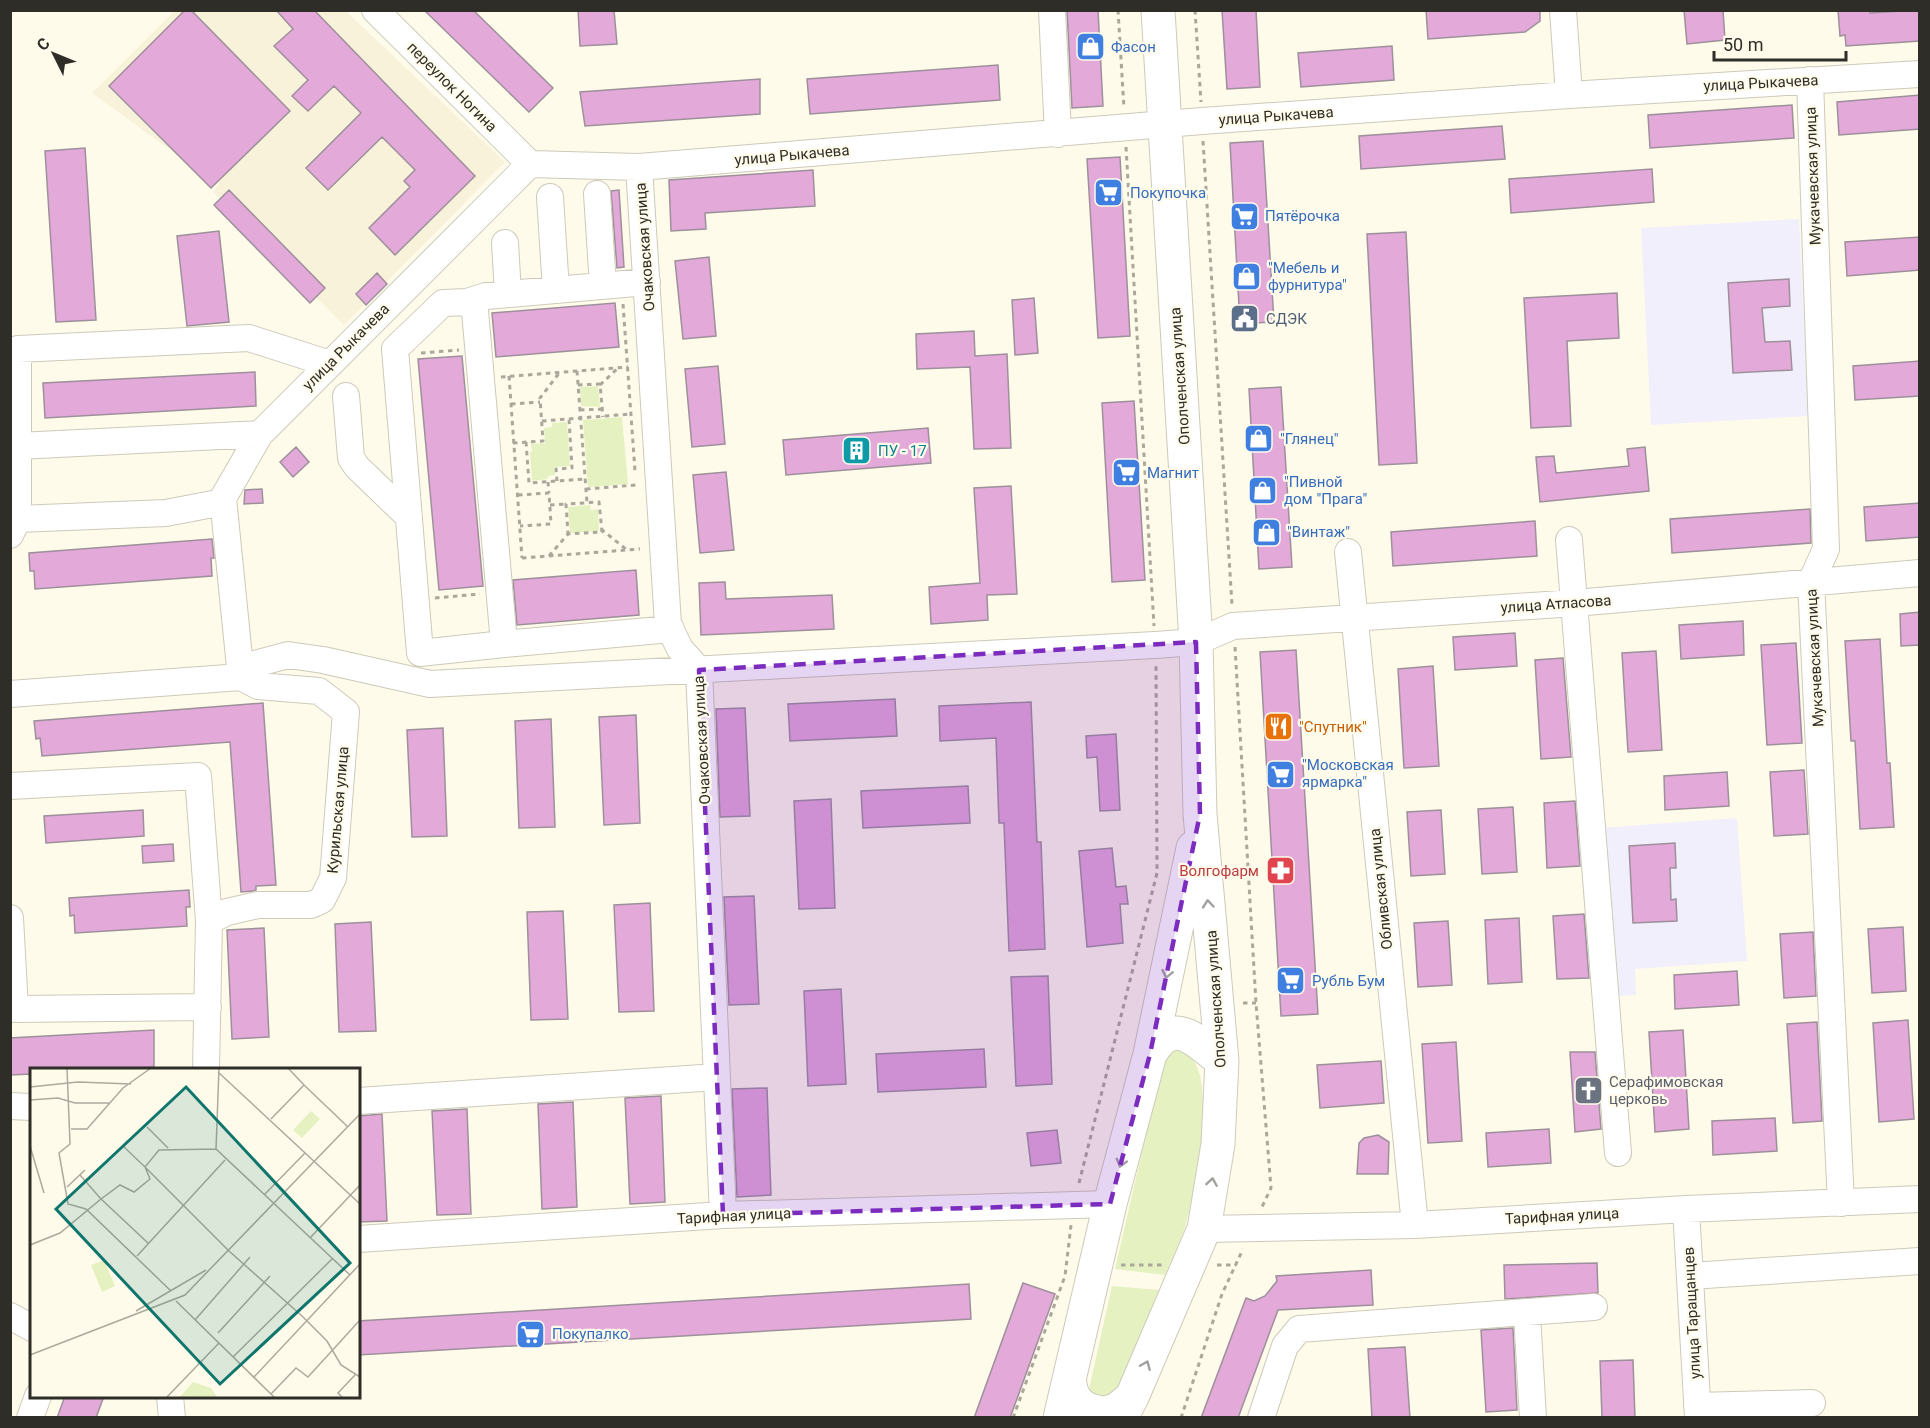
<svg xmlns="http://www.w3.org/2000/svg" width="1930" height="1428" viewBox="0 0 1930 1428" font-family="Roboto,sans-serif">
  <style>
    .built { fill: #f8f2da }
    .medical { fill: #f2effc }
    .green { fill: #e5f1c1 }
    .building { fill: #e3a9d9; stroke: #9d909b; stroke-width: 1.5 }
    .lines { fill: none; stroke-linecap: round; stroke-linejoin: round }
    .minor-casing { stroke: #cdcaba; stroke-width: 28 }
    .highway-casing { stroke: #cdcaba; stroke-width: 35 }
    .path { stroke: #aaa79b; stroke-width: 3; stroke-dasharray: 4.5 4.5; stroke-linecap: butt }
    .minor { stroke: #fff; stroke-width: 26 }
    .highway { stroke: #fff; stroke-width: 33 }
    .oneway { stroke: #a1a09e }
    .marked { fill: #7b2cbf; fill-opacity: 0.2; stroke: #7b2cbf; stroke-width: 4.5; stroke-dasharray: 12 8; stroke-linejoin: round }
    .labels { text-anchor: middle; stroke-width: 4.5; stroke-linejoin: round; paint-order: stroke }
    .shop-label { font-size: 15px; fill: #366cbe; stroke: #fffbeb; text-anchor: start }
    .street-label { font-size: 15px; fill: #2f2d27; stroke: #fffbeb }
    .service-label { font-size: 15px; fill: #4e5e75; stroke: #fffbeb; text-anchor: start }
    .culture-label { font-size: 15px; fill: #0d838f; stroke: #fffbeb; text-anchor: start }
    .food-label { font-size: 15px; fill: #c56008; stroke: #fffbeb; text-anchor: start }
    .health-label { font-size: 15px; fill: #be3a42; stroke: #fffbeb; text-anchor: end }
    .worship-label { font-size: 15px; fill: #5b616d; stroke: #fffbeb; text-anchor: start }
    .inset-road { fill: none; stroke: #aca99d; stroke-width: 1.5 }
    .view { fill: #0f766e; fill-opacity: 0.15; stroke: #0f766e; stroke-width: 3 }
    .inset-edge { fill: none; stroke: #2f2d27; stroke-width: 3 }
  </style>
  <rect width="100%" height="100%" fill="#fffbeb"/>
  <path class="built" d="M174 11H346L505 162 344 325 213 192 220 183 182 149 177 155 92 93Z"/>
  <path class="medical" d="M1799 219 1809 416 1651 425 1641 228Z
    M1737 818 1747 961 1635 969 1636 995 1611 997 1599 828Z"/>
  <path class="green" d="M598 386 600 407 581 406 580 387Z
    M622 417 628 484 588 487 583 420Z
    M567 422 570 466 554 467 555 475 548 476V479L532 481 530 452H532L531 444 545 443 544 428 552 427V423Z
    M590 505 591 510 598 509 599 531 570 533 568 507Z
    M1177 1049C1185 1053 1190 1055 1195 1063 1213 1091 1196 1190 1186 1223 1181 1241 1172 1258 1165 1275L1115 1269 1163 1060 1170 1050Z
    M1112 1286 1159 1290 1116 1396 1108 1401 1088 1394Z"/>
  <path class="building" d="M185 10H191L290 111 211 188 109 86Z
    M276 10H314L475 176 395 255 369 228 410 187 404 181 415 170 382 137 328 190 306 168 361 113 334 86 308 111 292 96 308 80 274 46 293 29Z
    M424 10H473L553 88 529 112Z
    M578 10H614L617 44 580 46Z
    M1067 10H1098L1103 106 1072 108Z
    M1222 10H1256L1260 87 1227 89Z
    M1426 10H1540V21L1525 32 1428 39Z
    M1684 10H1723L1725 40 1687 44Z
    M1838 10H1870V13L1920 10V41L1846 46 1845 35 1840 36Z
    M1392 46 1394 80 1301 87 1298 53Z
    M998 65 1000 100 810 114 807 79Z
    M760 79V114L585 126 580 92Z
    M1920 95V129L1839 135 1837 102Z
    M1792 105 1794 138 1650 148 1648 115Z
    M1502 126 1505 159 1361 169 1359 136Z
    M1263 141 1274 322 1240 324 1230 143Z
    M85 148 96 320 56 322 45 151Z
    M1120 157 1130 336 1098 338 1087 159Z
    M1652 169 1654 202 1511 213 1509 179Z
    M813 170 815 206 705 213 706 229 671 231 669 180Z
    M229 190 325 288 310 303 214 205Z
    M619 190 624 267 617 268 611 191Z
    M219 231 229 322 187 326 177 236Z
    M1406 232 1417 463 1379 465 1367 234Z
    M1920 237V270L1847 276 1845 242Z
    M709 257 716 336 683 339 675 261Z
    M377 273 387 284 366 305 356 294Z
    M1789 279 1790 306 1762 308 1765 342 1790 341 1792 370 1733 373 1728 283Z
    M1617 293 1619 338 1567 341 1571 426 1531 428 1524 298Z
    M1034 298 1038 353 1015 355 1012 300Z
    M615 303 619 347 496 357 492 313Z
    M974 331 975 356 1007 354 1011 448 974 449 970 367 917 369 916 334Z
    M462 356 483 586 439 590 418 359Z
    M1920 361V396L1855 400 1853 366Z
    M718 366 725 444 692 447 685 369Z
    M255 372 256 406 45 418 43 383Z
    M1281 387 1292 567 1259 569 1249 389Z
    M1134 401 1145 580 1112 582 1102 403Z
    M928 428 931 463 786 475 783 440Z
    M296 447 309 462 293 477 280 462Z
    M1645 447 1649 491 1540 502 1536 457 1554 456 1556 473 1629 466 1627 449Z
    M726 472 734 550 700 553 693 475Z
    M1011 486 1017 594 987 595 988 620 931 624 929 587 980 583 974 488Z
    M262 489 263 503 244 504 245 490Z
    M1920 503V537L1866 541 1864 507Z
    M1810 509 1811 543 1672 553 1670 519Z
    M1535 521 1537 556 1393 566 1391 532Z
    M212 539 214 558H211L212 576 35 589 34 571H30L29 553Z
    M636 570 639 615 517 625 513 580Z
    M725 582 726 599 832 595 834 629 701 635 699 583Z
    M1920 612V645L1901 646 1900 614Z
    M1743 621 1744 655 1681 659 1679 625Z
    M1515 633 1517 666 1455 670 1453 637Z
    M1880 639 1887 763H1890L1894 827 1860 829 1855 741H1851L1845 641Z
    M1796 643 1802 743 1767 745 1761 645Z
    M1296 650 1318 1014 1281 1016 1260 652Z
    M1656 651 1662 750 1628 752 1622 653Z
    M1563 658 1571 757 1541 759 1535 660Z
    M1433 666 1439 766 1404 768 1398 669Z
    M895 699 897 736 790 741 788 704Z
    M1031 702 1037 842H1041L1045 949 1009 951 1004 823H999L996 738 940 741 939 706Z
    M263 703 276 885 256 886V890L253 891 241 892 230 742 42 756 40 738 36 739 34 721Z
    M745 708 750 816 720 817 716 709Z
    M636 715 640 823 604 825 599 717Z
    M551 719 555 827 519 828 515 721Z
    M443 728 447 836 412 837 407 730Z
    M1116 734 1120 810 1100 811 1097 757 1087 758 1086 736Z
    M1804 770 1808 834 1774 836 1770 772Z
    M1727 772 1729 806 1665 810 1664 776Z
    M968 786 970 823 863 828 861 791Z
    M831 799 835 908 799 909 794 801Z
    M1575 801 1580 866 1547 868 1544 803Z
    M1513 807 1517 872 1482 874 1478 809Z
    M143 810 144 836 46 843 44 816Z
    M1441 810 1445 874 1411 876 1407 812Z
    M1675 843 1676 868H1670L1671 900 1676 899 1677 921 1633 923 1629 846Z
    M173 844 174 861 143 863 142 846Z
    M1112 848 1116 887 1126 886 1128 904H1120L1123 943 1087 947 1079 851Z
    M189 890 190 907H186L187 926 75 933 74 915 70 916 69 898Z
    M754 896 759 1004 729 1005 724 897Z
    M650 903 654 1011 619 1012 614 905Z
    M563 911 568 1019 531 1020 527 912Z
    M1584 914 1589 978 1557 979 1553 916Z
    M1519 918 1522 982 1488 984 1485 920Z
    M1448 921 1452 985 1418 987 1414 923Z
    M371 922 376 1031 339 1032 335 924Z
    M1903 927 1906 991 1872 993 1868 929Z
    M264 928 269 1037 232 1039 227 930Z
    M1813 932 1816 996 1784 998 1780 934Z
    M1737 971 1739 1005 1675 1009 1674 975Z
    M1048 976 1052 1084 1016 1086 1011 977Z
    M841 989 846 1084 808 1086 804 991Z
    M1908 1020 1914 1119 1879 1122 1873 1023Z
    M1817 1022 1822 1121 1793 1123 1787 1024Z
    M154 1030V1067L106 1070H32V1074L10 1075V1038Z
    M1683 1030 1689 1129 1655 1132 1649 1032Z
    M1456 1042 1462 1141 1428 1143 1422 1044Z
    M984 1049 986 1087 878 1092 876 1054Z
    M1570 1052H1595L1601 1129 1575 1132Z
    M1381 1061 1384 1103 1320 1108 1317 1065Z
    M767 1088 771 1195 737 1197 732 1089Z
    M661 1096 665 1202 630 1204 625 1098Z
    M573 1102 577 1207 542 1209 538 1104Z
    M467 1109 471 1214 437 1215 432 1111Z
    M382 1114 387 1221 358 1222V1116Z
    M1775 1118 1777 1151 1713 1155 1712 1121Z
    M1549 1129 1551 1163 1488 1167 1486 1133Z
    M1057 1130 1061 1163 1031 1166 1027 1133Z
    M1378 1135 1389 1142 1388 1174H1357L1359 1143 1364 1138Z
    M1597 1263 1598 1293 1505 1299 1504 1265Z
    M1371 1270 1373 1305 1278 1310 1238 1418H1201L1246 1298 1254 1301 1265 1296 1277 1281 1276 1276Z
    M1023 1283 1055 1294 1010 1418H974Z
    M969 1284 971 1319 358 1355V1321Z
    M1513 1328 1517 1410 1486 1412 1481 1330Z
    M1405 1347 1410 1418H1372L1368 1349Z
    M1633 1360 1635 1418H1602L1600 1361Z
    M65 1396H104L96 1418H57Z"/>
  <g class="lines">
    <defs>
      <path id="minor" d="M375 10 530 164
        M1052 10 1058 134
        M1563 10 1569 95
        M1810 80 1826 549 1811 582 1841 1203
        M639 167 668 624 680 649 699 670 723 1215
        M597 194 603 286
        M550 197 556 290
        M505 243 508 294
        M467 302 486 296 647 282
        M346 396 351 458 357 467 409 517
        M18 446 260 434
        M18 519 166 513 223 502
        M10 535 18 519V349L249 338 330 364
        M1569 540 1618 1153
        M1348 552 1415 1225
        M504 644 420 653 395 349 443 303 467 302 475 311 504 644 671 629
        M10 694 241 677 223 498 260 434 530 164 639 167 1202 121 1569 95 1920 74
        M10 786 198 776 209 921
        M10 918 15 1009 208 1007
        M206 1070 209 921 227 912 258 905H311L322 900 333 878 346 712 319 691 258 686 241 677 240 668 288 655 323 660 430 684 1155 645 1196 642 1233 626 1575 603 1920 573
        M358 1101 717 1077
        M10 1106 32 1107
        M1686 1209 1698 1418
        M1204 1229 1415 1225 1686 1209 1920 1199
        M358 1239 723 1215 1110 1204
        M1690 1276 1920 1261
        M1527 1314 1533 1418
        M10 1316 32 1328
        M170 1396 172 1418
        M1697 1406 1812 1403
        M30 1418 38 1396
        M1261 1418 1285 1346 1299 1329 1594 1307"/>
      <path id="highway" d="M1150 1054C1174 1014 1195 1040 1222 1061
        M1069 1379C1070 1384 1071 1392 1074 1397 1082 1411 1103 1417 1117 1409 1122 1406 1127 1401 1132 1397
        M1060 1418 1110 1204 1150 1054 1193 848
        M1121 1418 1132 1397 1204 1229 1218 1144 1222 1061 1200 814 1196 642 1158 10"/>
    </defs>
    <use href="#minor" class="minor-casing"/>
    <use href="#highway" class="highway-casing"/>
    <path class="path" d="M1118 10 1124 108
      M1195 10 1201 102
      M1203 141 1232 605
      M1126 147 1154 626
      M623 304 635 471
      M421 353 459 350
      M577 371 587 503
      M509 376 522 558
      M501 377 628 367
      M578 385 600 384 603 417
      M600 385 618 368
      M511 404 540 402
      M580 410 602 409
      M542 421 631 414
      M526 442 529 483 585 479
      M513 443 543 441 540 398 560 372
      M557 481 556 469 572 468 569 419
      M548 482 549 493
      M586 489 636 485
      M518 495 549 493 551 524 520 526
      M550 505 566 504
      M601 529 627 550
      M549 556 568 534 602 532 599 502 566 504 568 534
      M522 558 640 549
      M435 598 480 594
      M1235 647 1256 1003 1271 1188 1262 1207
      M1243 1003H1256
      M1079 1183 1157 873 1156 665
      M1121 1265H1162
      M1217 1265H1236
      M1013 1418 1065 1276 1071 1225
      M1181 1418 1222 1294 1243 1249"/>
    <use href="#minor" class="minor"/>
    <use href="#highway" class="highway"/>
  </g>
  <defs><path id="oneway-chevron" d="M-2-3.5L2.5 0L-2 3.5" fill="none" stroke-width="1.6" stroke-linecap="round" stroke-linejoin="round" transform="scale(1.5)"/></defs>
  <g class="oneway">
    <use href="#oneway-chevron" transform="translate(1208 904) rotate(-95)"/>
    <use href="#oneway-chevron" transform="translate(1167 974) rotate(102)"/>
    <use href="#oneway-chevron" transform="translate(1121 1163) rotate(105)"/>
    <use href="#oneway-chevron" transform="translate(1212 1182) rotate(-81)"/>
    <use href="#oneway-chevron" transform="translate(1146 1365) rotate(-67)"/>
  </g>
  <path class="marked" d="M1196 642 1200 814 1150 1054 1110 1204 723 1215 699 670Z"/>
  <defs>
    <symbol id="shop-square" viewBox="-11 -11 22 22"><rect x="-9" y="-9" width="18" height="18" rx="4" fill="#3f7fe0" stroke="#fffbeb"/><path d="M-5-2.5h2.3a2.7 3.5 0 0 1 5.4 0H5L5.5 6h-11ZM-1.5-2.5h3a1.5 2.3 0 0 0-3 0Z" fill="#fff"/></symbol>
    <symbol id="supermarket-square" viewBox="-11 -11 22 22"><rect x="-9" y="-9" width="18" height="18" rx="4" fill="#3f7fe0" stroke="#fffbeb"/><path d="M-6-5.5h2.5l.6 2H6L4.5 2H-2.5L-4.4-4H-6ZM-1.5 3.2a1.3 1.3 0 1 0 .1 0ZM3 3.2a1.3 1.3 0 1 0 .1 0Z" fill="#fff"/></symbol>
    <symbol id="civic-square" viewBox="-11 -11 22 22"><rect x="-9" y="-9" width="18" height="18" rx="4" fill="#5c6f8a" stroke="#fffbeb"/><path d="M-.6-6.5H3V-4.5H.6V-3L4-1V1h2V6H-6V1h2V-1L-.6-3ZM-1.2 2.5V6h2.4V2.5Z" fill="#fff"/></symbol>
    <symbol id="building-square" viewBox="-11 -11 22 22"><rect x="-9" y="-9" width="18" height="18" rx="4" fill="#0f9aa8" stroke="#fffbeb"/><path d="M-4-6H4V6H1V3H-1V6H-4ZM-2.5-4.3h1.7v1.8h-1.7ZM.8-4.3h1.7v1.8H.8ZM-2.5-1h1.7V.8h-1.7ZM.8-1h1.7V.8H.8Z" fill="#fff"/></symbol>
    <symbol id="restaurant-square" viewBox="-11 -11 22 22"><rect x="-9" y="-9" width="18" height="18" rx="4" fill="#e8710a" stroke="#fffbeb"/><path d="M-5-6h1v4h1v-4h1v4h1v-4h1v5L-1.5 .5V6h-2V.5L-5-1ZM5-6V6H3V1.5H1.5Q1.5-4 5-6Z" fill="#fff"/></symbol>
    <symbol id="pharmacy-square" viewBox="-11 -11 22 22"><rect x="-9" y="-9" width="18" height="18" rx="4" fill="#e0444e" stroke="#fffbeb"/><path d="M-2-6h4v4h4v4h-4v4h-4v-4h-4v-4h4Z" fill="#fff"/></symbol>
    <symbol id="church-square" viewBox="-11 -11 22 22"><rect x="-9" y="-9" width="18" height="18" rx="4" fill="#6b7280" stroke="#fffbeb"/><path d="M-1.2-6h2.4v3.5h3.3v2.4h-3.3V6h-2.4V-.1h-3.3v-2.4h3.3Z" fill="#fff"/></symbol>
  </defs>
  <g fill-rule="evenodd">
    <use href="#shop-square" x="1074" y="30" width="33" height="33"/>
    <use href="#supermarket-square" x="1092" y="176" width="33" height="33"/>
    <use href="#supermarket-square" x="1228" y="200" width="33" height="33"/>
    <use href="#shop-square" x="1230" y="260" width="33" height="33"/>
    <use href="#civic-square" x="1228" y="302" width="33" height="33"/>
    <use href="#shop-square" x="1242" y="422" width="33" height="33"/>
    <use href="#building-square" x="840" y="434" width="33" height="33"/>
    <use href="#supermarket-square" x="1110" y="456" width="33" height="33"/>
    <use href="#shop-square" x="1246" y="474" width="33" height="33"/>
    <use href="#shop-square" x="1250" y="516" width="33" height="33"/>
    <use href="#restaurant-square" x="1262" y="710" width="33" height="33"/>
    <use href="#supermarket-square" x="1264" y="758" width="33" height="33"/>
    <use href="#pharmacy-square" x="1264" y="854" width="33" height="33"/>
    <use href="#supermarket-square" x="1274" y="964" width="33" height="33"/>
    <use href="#church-square" x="1572" y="1074" width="33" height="33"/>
    <use href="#supermarket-square" x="514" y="1318" width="33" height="33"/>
  </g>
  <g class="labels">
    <g class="shop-label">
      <text x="1111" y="52">Фасон</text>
      <text x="1130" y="198">Покупочка</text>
      <text x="1265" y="221">Пятёрочка</text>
      <text x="1268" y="273">"Мебель и<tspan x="1268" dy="17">фурнитура"</tspan></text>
      <text x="1280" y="444">"Глянец"</text>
      <text x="1147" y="478">Магнит</text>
      <text x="1284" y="487">"Пивной<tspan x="1284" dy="17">дом "Прага"</tspan></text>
      <text x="1287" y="537">"Винтаж"</text>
      <text x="1302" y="770">"Московская<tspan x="1302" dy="17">ярмарка"</tspan></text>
      <text x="1312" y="986">Рубль Бум</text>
      <text x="552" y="1339">Покупалко</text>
    </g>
    <g class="street-label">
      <text transform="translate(1761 83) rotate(-3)" y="5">улица Рыкачева</text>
      <text transform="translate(452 87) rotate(45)" y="5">переулок Ногина</text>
      <text transform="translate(1276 116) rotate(-4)" y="5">улица Рыкачева</text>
      <text transform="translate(792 155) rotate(-5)" y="5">улица Рыкачева</text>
      <text transform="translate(1813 176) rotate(-92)" y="5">Мукачевская улица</text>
      <text transform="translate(645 247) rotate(-94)" y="5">Очаковская улица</text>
      <text transform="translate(346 347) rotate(-45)" y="5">улица Рыкачева</text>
      <text transform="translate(1180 376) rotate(-94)" y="5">Ополченская улица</text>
      <text transform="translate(1556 604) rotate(-4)" y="5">улица Атласова</text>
      <text transform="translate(1815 658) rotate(-93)" y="5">Мукачевская улица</text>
      <text transform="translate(702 740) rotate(-93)" y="5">Очаковская улица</text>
      <text transform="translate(338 810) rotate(-85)" y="5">Курильская улица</text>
      <text transform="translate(1381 889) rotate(-96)" y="5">Обливская улица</text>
      <text transform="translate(1216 999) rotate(-94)" y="5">Ополченская улица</text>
      <text transform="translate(734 1216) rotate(-3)" y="5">Тарифная улица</text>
      <text transform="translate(1562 1216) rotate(-3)" y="5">Тарифная улица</text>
      <text transform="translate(1692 1313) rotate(-93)" y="5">улица Таращанцев</text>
    </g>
    <g class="service-label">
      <text x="1266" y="324">СДЭК</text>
    </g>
    <g class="culture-label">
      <text x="878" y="456">ПУ - 17</text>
    </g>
    <g class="food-label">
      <text x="1299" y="732">"Спутник"</text>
    </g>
    <g class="health-label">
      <text x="1259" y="876">Волгофарм</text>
    </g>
    <g class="worship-label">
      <text x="1609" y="1087">Серафимовская<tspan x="1609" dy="17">церковь</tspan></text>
    </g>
  </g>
  <g transform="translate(30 1068)">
    <rect width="330" height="330" fill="#fffbeb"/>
    <path d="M281 43 290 51 272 70 263 62ZM74 192 85 218 72 224 61 197ZM163 314 181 320 188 330H149Z" fill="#e5f1c1"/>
    <path class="inset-road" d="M37 0 40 76 29 85 38 136 56 141 141 223M258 0 274 17M188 4 330 136M0 19 48 14 101 16M0 32 28 30 45 35H79M241 51 274 17 318 59M117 59 138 80M41 61H57L93 20 121 0M97 73 93 78 115 99 129 82 186 81 320 207M0 78 14 125M186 81 189 0M115 99 199 183 272 248 297 273 311 297 330 309M50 107 71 131 90 117 104 124 120 111 115 99M37 119 55 102M234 127 275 85M280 170 330 117M0 177 30 165 71 131 119 176M107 188 195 92M146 233 245 330M106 243 176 202M165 252 220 189M188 265 240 208M0 287 155 227 330 46M203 289 302 191M224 309 330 196M241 326 266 300 278 309 330 252M136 330 189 275M313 330 308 325 325 307"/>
    <path class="view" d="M156 19 320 195 190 316 26 141Z"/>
    <rect width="330" height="330" class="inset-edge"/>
  </g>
  <rect width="1930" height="1428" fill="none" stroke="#2f2d27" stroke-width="24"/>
  <g transform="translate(54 54) rotate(313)" stroke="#fffbeb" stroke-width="4.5" paint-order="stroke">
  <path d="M0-4.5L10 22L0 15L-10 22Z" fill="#2f2d27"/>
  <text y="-9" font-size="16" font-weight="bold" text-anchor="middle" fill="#2f2d27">С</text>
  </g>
  <path d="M1714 51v9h132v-9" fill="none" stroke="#2f2d27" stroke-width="3"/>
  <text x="1723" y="51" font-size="18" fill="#2f2d27" stroke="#fffbeb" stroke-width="4.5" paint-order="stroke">50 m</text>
</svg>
